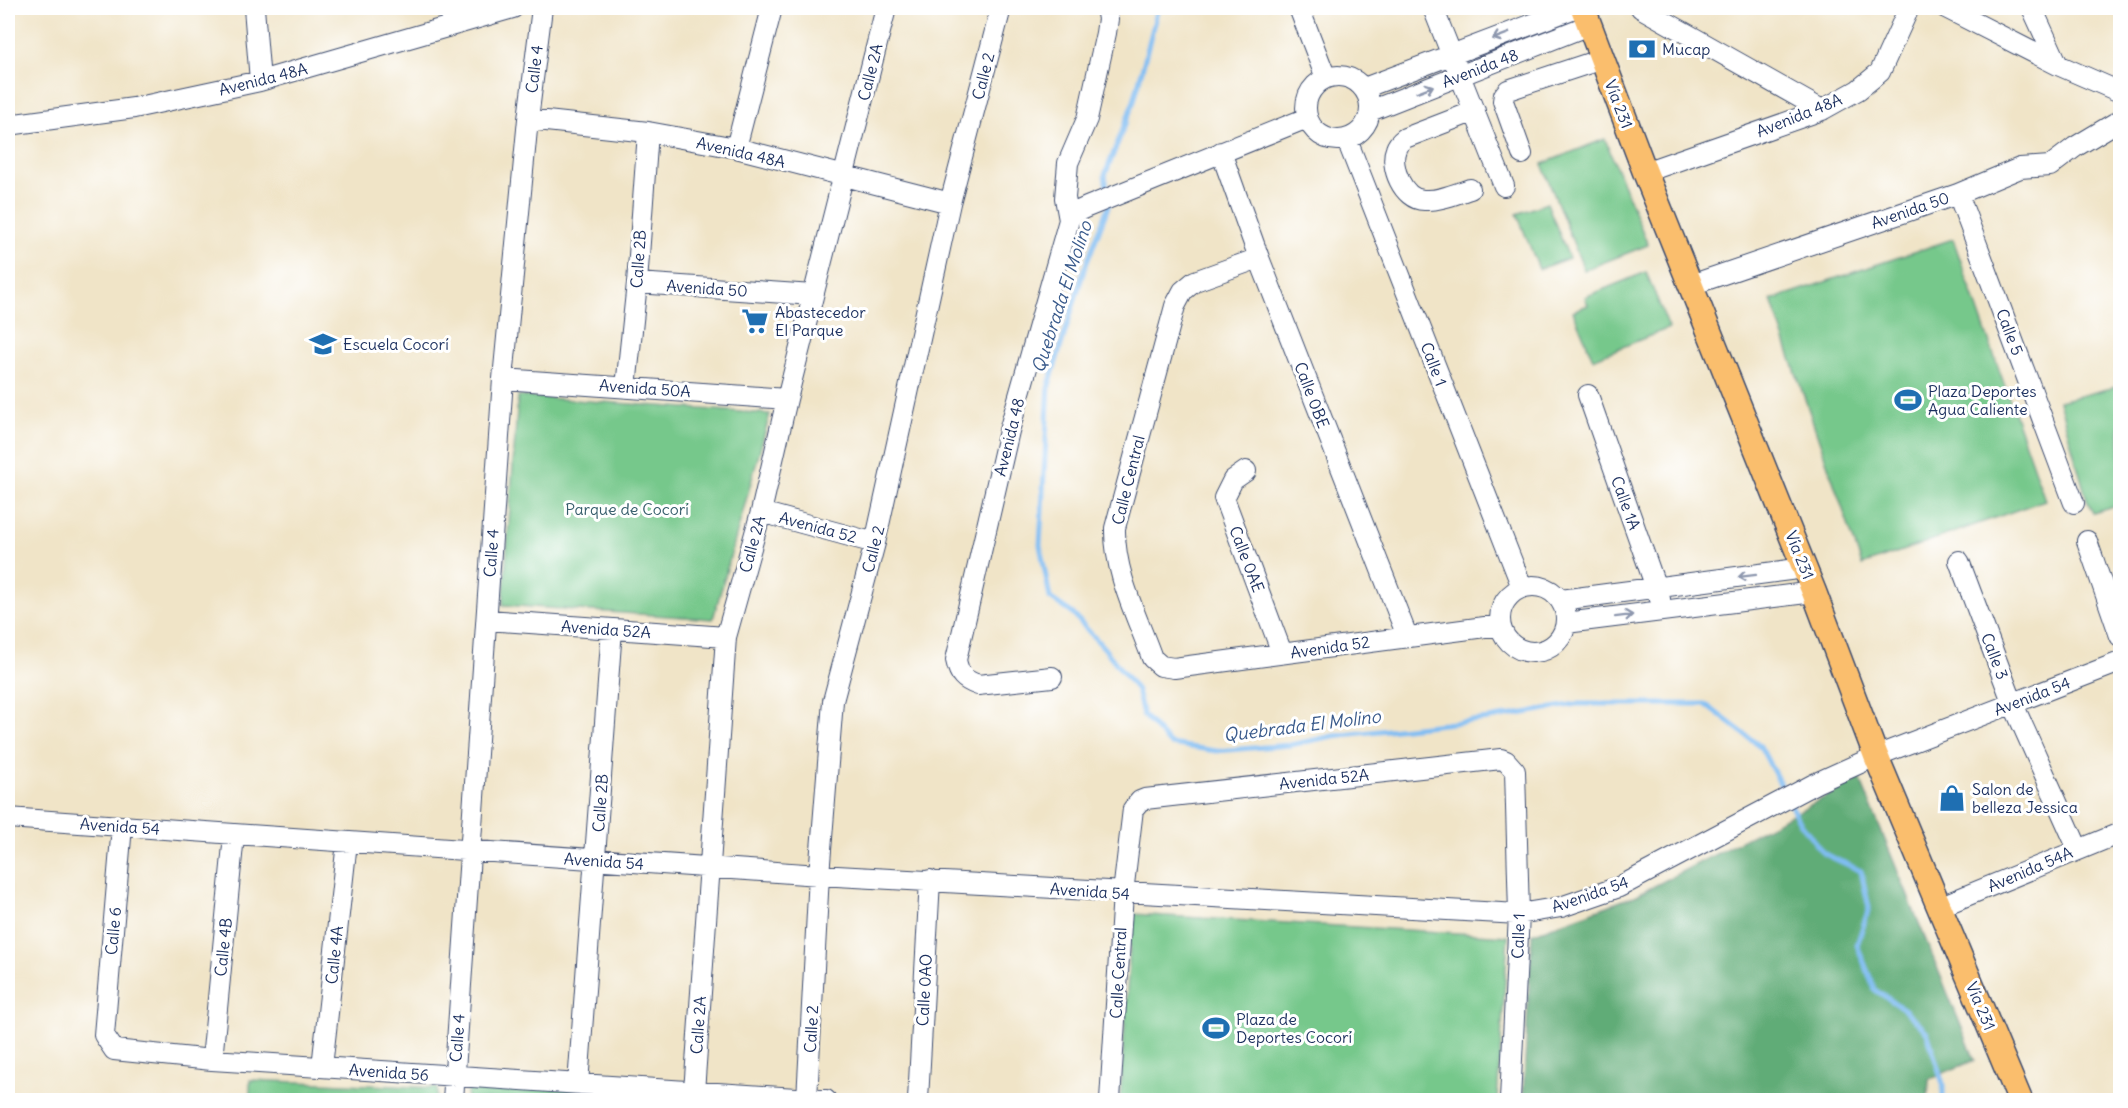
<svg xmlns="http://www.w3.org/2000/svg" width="2128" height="1108" viewBox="0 0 2128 1108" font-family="Delius,sans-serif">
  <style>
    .green { fill: #76c88b; stroke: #487c74; stroke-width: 1.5 }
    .forest { fill: #60ac77; stroke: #3e6e6a; stroke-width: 1.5 }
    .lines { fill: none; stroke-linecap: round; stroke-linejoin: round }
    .stream { stroke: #80bdf3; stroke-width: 5 }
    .minor-casing { stroke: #3b4a6e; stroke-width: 22 }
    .major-casing { stroke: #3b4a6e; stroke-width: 27 }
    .minor { stroke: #fff; stroke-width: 20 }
    .major { stroke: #fabe6d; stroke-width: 24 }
    .oneway { stroke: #8d97ae }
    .labels { text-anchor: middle; stroke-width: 6; stroke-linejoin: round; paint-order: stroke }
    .poi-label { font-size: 16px; fill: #1b2f5e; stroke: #fff; text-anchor: start }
    .street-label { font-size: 16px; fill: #1b2f5e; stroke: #fff }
    .park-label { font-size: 16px; fill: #365d6c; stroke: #fff }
    .water-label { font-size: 18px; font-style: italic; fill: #395a8b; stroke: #fff }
  </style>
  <rect width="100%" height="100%" fill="#fff"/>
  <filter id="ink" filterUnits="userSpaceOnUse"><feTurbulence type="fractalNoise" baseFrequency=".0167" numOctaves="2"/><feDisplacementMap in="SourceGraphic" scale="12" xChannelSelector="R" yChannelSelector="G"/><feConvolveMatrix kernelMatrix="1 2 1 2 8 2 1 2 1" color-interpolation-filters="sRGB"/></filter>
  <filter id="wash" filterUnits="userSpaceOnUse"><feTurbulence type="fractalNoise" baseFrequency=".008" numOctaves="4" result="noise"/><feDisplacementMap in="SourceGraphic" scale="24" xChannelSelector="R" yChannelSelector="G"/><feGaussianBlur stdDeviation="1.35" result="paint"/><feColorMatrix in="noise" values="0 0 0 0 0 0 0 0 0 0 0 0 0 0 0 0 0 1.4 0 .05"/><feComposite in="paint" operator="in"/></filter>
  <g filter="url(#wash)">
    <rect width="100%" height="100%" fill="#f0e4c7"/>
    <path class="green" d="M1605 139 1648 245 1584 270 1542 164Z
      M1547 203 1569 258 1539 269 1517 214Z
      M1953 239 2045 500 1862 565 1771 300Z
      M1646 272 1669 328 1593 359 1573 311 1588 305 1585 297Z
      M2120 386V505L2093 513 2087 500 2059 401Z
      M518 396 770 414 713 619 503 605Z
      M1132 914 1508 936 1497 1100H1120Z
      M250 1080 437 1088V1100H250Z
      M468 1083 721 1100H467Z"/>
    <path class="forest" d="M1860 779 1975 1060 1929 1079 1928 1100H1523L1532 934 1637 895Z"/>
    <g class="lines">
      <path class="stream" d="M1108 195 1105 175 1134 101 1158 8
        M1109 204 1084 270 1049 385 1040 545 1050 598 1072 613 1104 648 1137 690 1143 715 1170 744 1216 751 1290 745 1333 736 1489 719 1576 704H1705L1760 746 1785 793
        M1789 802 1797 818 1823 853 1861 871 1869 908 1857 945 1875 990 1904 1009 1927 1032 1943 1084V1100"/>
    </g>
  </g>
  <g filter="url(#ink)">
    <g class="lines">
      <defs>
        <path id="minor" d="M254 8 260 81
          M1299 8 1326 78
          M1433 8 1504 186
          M1641 8 1822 110
          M1946 8 2058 65 2120 92
          M2032 8 2058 65
          M1306 108a32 32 0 1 1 64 0a32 32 0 1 1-64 0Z
          M1364 88 1575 8
          M1370 111 1589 25
          M528 119 648 132 736 148 950 203
          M8 125 134 108 260 81 513 8
          M1347 140 1522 587
          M736 148 772 8
          M1221 152 1259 258 1407 636
          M1522 154 1503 101 1504 95 1508 90 1602 59
          M1645 172 1822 110 1858 90 1880 72 1909 8
          M1470 189C1455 194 1439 201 1424 200 1403 200 1389 166 1396 149 1397 145 1401 141 1405 138L1475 111
          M1958 194 2074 503
          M1069 220 1065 198 1068 163 1087 119 1106 33 1108 19 1106 8
          M1259 258 1195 281 1183 291 1175 306 1115 528C1114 573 1137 616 1152 658L1161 666 1174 668 1500 625
          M637 283 813 295
          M1691 285 1958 194 2020 168 2050 166 2075 147 2120 120
          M503 379 787 399
          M626 387 637 283 648 132
          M1588 395 1660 599
          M1246 471 1233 480 1224 498 1282 653
          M761 512 875 543
          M2087 541 2120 636
          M1959 561 2013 704 2078 849
          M1500 619a33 33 0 1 1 66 0a33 33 0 1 1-66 0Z
          M1561 600 1805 568
          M487 620 726 637
          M1566 623 1814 592
          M1052 677 978 685C964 680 959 675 956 660L1009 431 1069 220 1074 213 1087 207 1307 118
          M8 818 819 875 1519 914 1561 907 1619 887 1816 783 1876 756 2120 662
          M122 826 104 1035 114 1050 212 1060 826 1100
          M1939 907 2120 833
          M212 1060 234 835
          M322 1067 347 842
          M578 1084 612 629
          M694 1092 726 637 761 512 787 399 886 8
          M807 1099 819 875 833 701 875 543 950 203 1001 8
          M453 1100 503 379 528 119 542 8
          M918 1100 930 880
          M1110 1100 1123 893 1133 809 1140 801 1145 799 1501 759 1506 761 1515 771 1519 914 1510 1100"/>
        <path id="major" d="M1583 8 1645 172 1814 592 1876 756 2020 1100"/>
      </defs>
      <use href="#minor" class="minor-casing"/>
      <use href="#major" class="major-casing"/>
      <use href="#minor" class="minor"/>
      <use href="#major" class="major"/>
    </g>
    <defs><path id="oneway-shaft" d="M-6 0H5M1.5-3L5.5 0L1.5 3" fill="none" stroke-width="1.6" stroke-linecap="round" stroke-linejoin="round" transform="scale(1.5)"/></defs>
    <g class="oneway">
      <use href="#oneway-shaft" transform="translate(1501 36) rotate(159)"/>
      <use href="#oneway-shaft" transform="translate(1425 89) rotate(-21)"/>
      <use href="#oneway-shaft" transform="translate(1747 576) rotate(173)"/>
      <use href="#oneway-shaft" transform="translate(1624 616) rotate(-7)"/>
    </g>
  </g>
  <defs>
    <symbol id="bank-bare" viewBox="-9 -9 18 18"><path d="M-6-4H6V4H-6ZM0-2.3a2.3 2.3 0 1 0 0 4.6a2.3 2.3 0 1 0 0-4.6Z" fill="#1f6fb2" stroke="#fff" stroke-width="2.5" paint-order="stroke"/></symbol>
    <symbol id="supermarket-bare" viewBox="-9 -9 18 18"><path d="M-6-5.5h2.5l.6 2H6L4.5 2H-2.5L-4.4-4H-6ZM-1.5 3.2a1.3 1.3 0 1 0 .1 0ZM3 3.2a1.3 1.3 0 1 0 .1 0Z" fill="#1f6fb2" stroke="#fff" stroke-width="2.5" paint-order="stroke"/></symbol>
    <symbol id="school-bare" viewBox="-9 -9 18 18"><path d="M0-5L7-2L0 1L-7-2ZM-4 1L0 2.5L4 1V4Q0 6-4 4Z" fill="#1f6fb2" stroke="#fff" stroke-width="2.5" paint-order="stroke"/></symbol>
    <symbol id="stadium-bare" viewBox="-9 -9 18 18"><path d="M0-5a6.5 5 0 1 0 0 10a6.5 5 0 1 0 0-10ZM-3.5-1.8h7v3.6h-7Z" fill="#1f6fb2" stroke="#fff" stroke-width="2.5" paint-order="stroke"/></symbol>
    <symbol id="shop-bare" viewBox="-9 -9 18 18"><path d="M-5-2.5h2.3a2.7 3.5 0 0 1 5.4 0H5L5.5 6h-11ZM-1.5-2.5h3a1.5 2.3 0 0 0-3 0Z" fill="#1f6fb2" stroke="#fff" stroke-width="2.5" paint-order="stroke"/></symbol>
  </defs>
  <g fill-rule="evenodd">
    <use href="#bank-bare" x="1623" y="30" width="38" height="38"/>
    <use href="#supermarket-bare" x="736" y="302" width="38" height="38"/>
    <use href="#school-bare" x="304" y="325" width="38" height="38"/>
    <use href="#stadium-bare" x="1889" y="381" width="38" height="38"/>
    <use href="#shop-bare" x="1933" y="779" width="38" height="38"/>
    <use href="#stadium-bare" x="1197" y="1009" width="38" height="38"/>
  </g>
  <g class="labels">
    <g class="poi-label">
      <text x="1662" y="55">Mucap</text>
      <text x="775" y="318">Abastecedor<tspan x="775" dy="18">El Parque</tspan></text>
      <text x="343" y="350">Escuela Cocorí</text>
      <text x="1928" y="397">Plaza Deportes<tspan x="1928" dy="18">Agua Caliente</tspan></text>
      <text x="1972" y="795">Salon de<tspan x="1972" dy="18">belleza Jessica</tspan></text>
      <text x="1236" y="1025">Plaza de<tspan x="1236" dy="18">Deportes Cocorí</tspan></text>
    </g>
    <g class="street-label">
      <text transform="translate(1480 68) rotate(-21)" y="6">Avenida 48</text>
      <text transform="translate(534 69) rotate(-83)" y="6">Calle 4</text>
      <text transform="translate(870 72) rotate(-76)" y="6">Calle 2A</text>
      <text transform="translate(983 76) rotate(-76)" y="6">Calle 2</text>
      <text transform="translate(263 79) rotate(-14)" y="6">Avenida 48A</text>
      <text transform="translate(1619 104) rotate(69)" y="6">Vía 231</text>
      <text transform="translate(1799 115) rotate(-22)" y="6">Avenida 48A</text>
      <text transform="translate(741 152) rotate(13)" y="6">Avenida 48A</text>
      <text transform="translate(1910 210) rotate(-19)" y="6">Avenida 50</text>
      <text transform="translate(638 259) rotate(-86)" y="6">Calle 2B</text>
      <text transform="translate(707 288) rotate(4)" y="6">Avenida 50</text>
      <text transform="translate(2010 332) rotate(69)" y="6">Calle 5</text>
      <text transform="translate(1434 364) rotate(69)" y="6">Calle 1</text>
      <text transform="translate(645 388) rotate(4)" y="6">Avenida 50A</text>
      <text transform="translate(1312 395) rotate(69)" y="6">Calle 0BE</text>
      <text transform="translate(1009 437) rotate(-76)" y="6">Avenida 48</text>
      <text transform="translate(1128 480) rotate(-76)" y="6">Calle Central</text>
      <text transform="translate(1626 503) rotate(70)" y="6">Calle 1A</text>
      <text transform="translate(818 527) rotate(15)" y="6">Avenida 52</text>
      <text transform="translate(752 544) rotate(-75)" y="6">Calle 2A</text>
      <text transform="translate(873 549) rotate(-76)" y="6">Calle 2</text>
      <text transform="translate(491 553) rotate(-86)" y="6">Calle 4</text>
      <text transform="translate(1800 555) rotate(68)" y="6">Vía 231</text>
      <text transform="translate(1247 559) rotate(69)" y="6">Calle 0AE</text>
      <text transform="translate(606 629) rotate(4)" y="6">Avenida 52A</text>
      <text transform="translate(1330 647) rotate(-8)" y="6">Avenida 52</text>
      <text transform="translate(1995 656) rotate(69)" y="6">Calle 3</text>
      <text transform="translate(2032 696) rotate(-21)" y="6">Avenida 54</text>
      <text transform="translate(1324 779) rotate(-6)" y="6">Avenida 52A</text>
      <text transform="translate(600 803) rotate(-86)" y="6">Calle 2B</text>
      <text transform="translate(120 826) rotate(4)" y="6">Avenida 54</text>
      <text transform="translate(604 861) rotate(4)" y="6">Avenida 54</text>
      <text transform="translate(2030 869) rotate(-23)" y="6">Avenida 54A</text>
      <text transform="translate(1090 891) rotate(4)" y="6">Avenida 54</text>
      <text transform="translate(1590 894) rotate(-19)" y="6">Avenida 54</text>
      <text transform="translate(113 931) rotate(-85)" y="6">Calle 6</text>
      <text transform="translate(1518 936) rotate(-88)" y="6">Calle 1</text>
      <text transform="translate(223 947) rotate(-84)" y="6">Calle 4B</text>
      <text transform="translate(334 955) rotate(-84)" y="6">Calle 4A</text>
      <text transform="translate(1118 973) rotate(-87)" y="6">Calle Central</text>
      <text transform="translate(924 990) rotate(-87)" y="6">Calle 0AO</text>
      <text transform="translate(1981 1006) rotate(67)" y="6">Vía 231</text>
      <text transform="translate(698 1025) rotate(-86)" y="6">Calle 2A</text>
      <text transform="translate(811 1029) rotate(-87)" y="6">Calle 2</text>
      <text transform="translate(457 1038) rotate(-86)" y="6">Calle 4</text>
      <text transform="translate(389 1072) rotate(4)" y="6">Avenida 56</text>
    </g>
    <g class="park-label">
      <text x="627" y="515">Parque de Cocorí</text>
    </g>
    <g class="water-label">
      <text transform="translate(1062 297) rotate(-72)" y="6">Quebrada El Molino</text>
      <text transform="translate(1302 726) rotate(-7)" y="6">Quebrada El Molino</text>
    </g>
  </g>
  <rect width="2128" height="1108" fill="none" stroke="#fff" stroke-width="30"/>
</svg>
